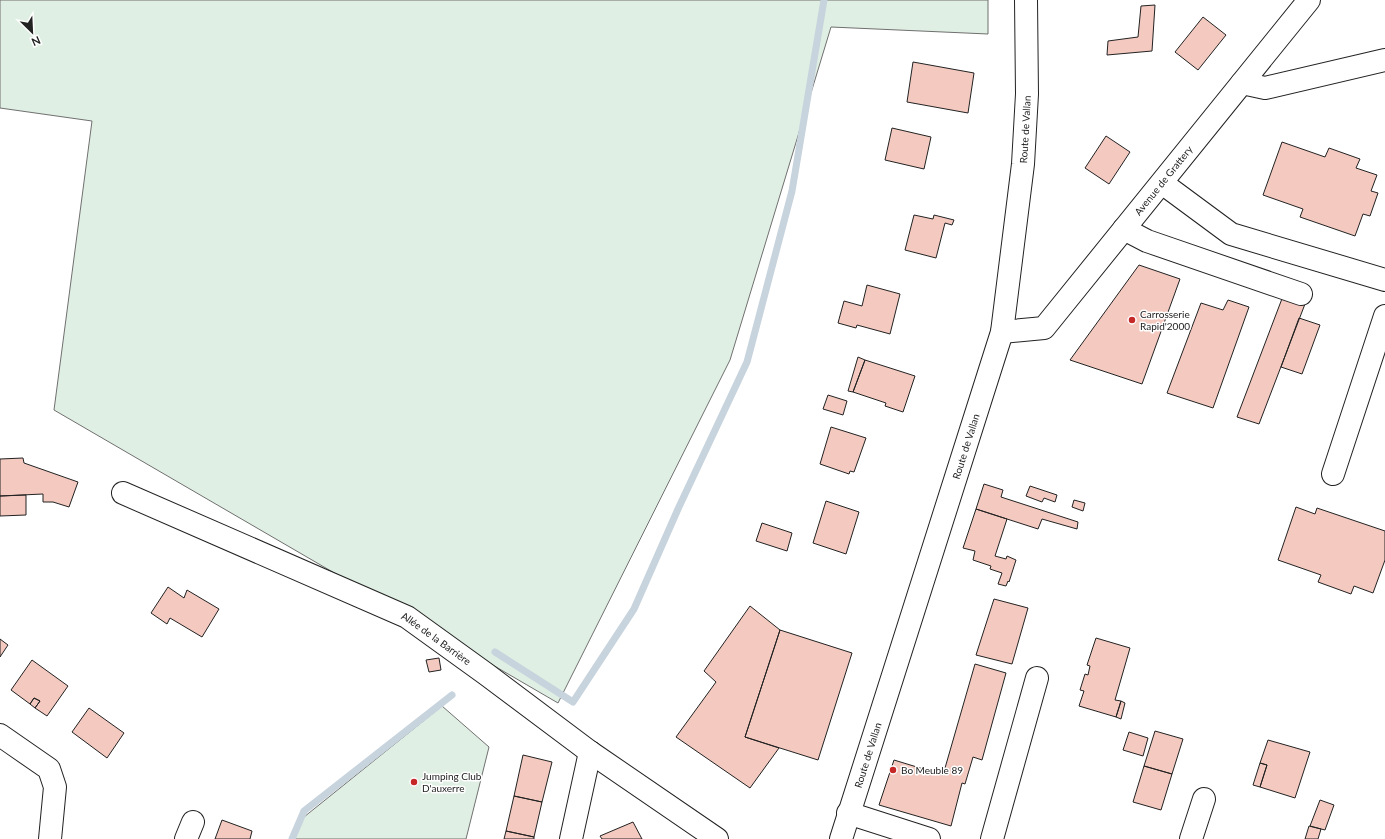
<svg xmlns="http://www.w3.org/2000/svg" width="1385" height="839" viewBox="0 0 1385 839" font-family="Lato,sans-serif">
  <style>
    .green { fill: #e0efe3; stroke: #6f6f6f }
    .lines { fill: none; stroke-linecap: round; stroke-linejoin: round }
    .stream { stroke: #c7d3dd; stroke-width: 7 }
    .building { fill: #f3c9c0; stroke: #222 }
    .minor-casing { stroke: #222; stroke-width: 24 }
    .major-casing { stroke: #222; stroke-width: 24 }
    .minor { stroke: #fff; stroke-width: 22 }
    .major { stroke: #fff; stroke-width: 22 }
    .poi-dot { fill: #c62828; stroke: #fff; stroke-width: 1.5 }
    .labels { text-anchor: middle; stroke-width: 3; stroke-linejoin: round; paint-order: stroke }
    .street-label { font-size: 10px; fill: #222; stroke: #fff }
    .poi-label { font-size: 10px; fill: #222; stroke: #fff; text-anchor: start }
  </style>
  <rect width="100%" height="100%" fill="#fff"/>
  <path class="green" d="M0 0H988V34L831 27 730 360 558 703 54 410 92 121 0 108Z
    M442 706 489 747 466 839H294L304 817Z"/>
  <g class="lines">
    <path class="stream" d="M495 652 573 702 634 609 678 509 747 362 792 191 824 0
      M292 839 304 811 452 695"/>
  </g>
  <path class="building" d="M1155 5 1152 51 1107 55 1108 41 1138 37 1141 6Z
    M1203 17 1226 35 1198 70 1175 52Z
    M913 62 974 73 968 113 907 102Z
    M892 128 931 137 924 169 885 160Z
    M1106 136 1130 152 1109 184 1085 168Z
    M1282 142 1325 157 1329 148 1360 159 1356 168 1377 175 1371 191 1378 193 1370 216 1363 214 1355 236 1300 217 1303 209 1263 195Z
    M914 215 933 219 934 215 954 220 952 225 945 223 936 258 905 250Z
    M1139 265 1180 279 1142 384 1070 360Z
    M867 285 900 294 890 334 857 325 856 328 838 323 844 301 862 306Z
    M1283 296 1305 304 1259 424 1237 417Z
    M1228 300 1249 307 1213 408 1167 393 1201 303 1223 310Z
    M1299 318 1320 325 1302 374 1281 367Z
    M858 357 865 360 853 392 848 391Z
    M865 360 915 376 903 412 885 406 886 403 853 392Z
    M828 395 847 401 843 415 823 409Z
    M831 427 866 438 854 472 850 471 849 474 820 464Z
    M23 458 24 463 78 482 69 507 53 502H43V494L0 496V459Z
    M984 484 1003 490 1001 497 1078 522 1077 529 1042 519 1038 529 976 509Z
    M1030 486 1057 495 1055 502 1044 498 1042 502 1026 496Z
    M26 495V515L0 516V496Z
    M1074 500 1085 503 1083 511 1072 507Z
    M826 501 859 512 846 554 813 543Z
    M1296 507 1315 514 1317 508 1385 531V560L1373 593 1354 586 1351 594 1318 582 1321 575 1278 560Z
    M976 509 1007 519 995 556 1006 559 1007 556 1016 560 1009 582 1008 581 1006 586 998 584 1002 573 990 569 991 566 973 560 975 551 963 548Z
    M762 523 792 533 787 551 756 541Z
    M168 587 184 598 187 590 219 609 202 637 170 618 167 624 151 613Z
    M994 599 1028 608 1012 664 976 655Z
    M750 606 780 630 745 737 779 748 750 788 676 737 716 682 704 671Z
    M780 630 852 653 818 760 745 737Z
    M1096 638 1130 648 1115 700 1121 701 1116 717 1079 706 1084 691 1080 690 1085 674 1088 675 1090 666 1087 665Z
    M0 639 8 645 0 657Z
    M439 658 441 670 429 672 426 660Z
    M32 660 68 686 47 716 35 708 40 701 34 698 30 704 11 690Z
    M975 664 1006 673 982 760 973 757 965 784 962 783 951 826 879 805 894 760 943 775Z
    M34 698 40 701 35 708 30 704Z
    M1121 701 1125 703 1121 719 1116 717Z
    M89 708 124 733 107 758 72 732Z
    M1155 731 1183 739 1172 774 1144 766Z
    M1129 732 1148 738 1143 756 1123 750Z
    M1268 740 1310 752 1295 798 1260 787 1267 765 1260 763Z
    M523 755 552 762 542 802 514 796Z
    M1260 763 1267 765 1260 787 1253 785Z
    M1144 766 1172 774 1161 810 1133 802Z
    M514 796 542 802 534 837 506 831Z
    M1320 800 1334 805 1325 830 1310 826Z
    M222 820 252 831 250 839H215Z
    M633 822 642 839H602L600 836Z
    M1309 826 1321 829 1318 839H1305Z
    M506 831 534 837V839H504Z"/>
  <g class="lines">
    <defs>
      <g id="minor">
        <path d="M1242 83 1265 88 1385 60"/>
        <path d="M1162 183 1231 234 1385 280"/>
        <path d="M1124 229 1147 241 1301 294"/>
        <path id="s1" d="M1002 332 1044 328 1309 0"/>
        <path d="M1333 474 1385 316"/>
        <path id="s2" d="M123 493 407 617 486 674 590 752 717 839"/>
        <path d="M0 735 49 769 55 787 50 839"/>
        <path d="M848 813 929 839"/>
        <path d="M186 839 193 822"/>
        <path d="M571 839 590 752"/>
        <path d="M992 839 1037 678"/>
        <path d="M1191 839 1204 799"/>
      </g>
      <g id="major">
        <path id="s3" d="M841 839 1002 332 1023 164 1027 94 1026 0"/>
      </g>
    </defs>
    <use href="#minor" class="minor-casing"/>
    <use href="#major" class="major-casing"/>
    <use href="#minor" class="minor"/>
    <use href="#major" class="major"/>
  </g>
  <g class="poi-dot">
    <circle cx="1132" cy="320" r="4"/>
    <circle cx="893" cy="770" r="4"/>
    <circle cx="414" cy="782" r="4"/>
  </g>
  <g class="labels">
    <g class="street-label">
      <text dy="4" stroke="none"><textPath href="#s3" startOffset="736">Route de Vallan</textPath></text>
      <text dy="4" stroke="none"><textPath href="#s1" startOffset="232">Avenue de Grattery</textPath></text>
      <text dy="4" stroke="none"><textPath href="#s3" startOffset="412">Route de Vallan</textPath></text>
      <text dy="4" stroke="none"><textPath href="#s2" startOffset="346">Allée de la Barrière</textPath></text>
      <text dy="4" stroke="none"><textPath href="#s3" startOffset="88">Route de Vallan</textPath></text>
    </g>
    <g class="poi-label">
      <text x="1140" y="318">Carrosserie<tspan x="1140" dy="12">Rapid'2000</tspan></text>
      <text x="901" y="774">Bo Meuble 89</text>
      <text x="422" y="780">Jumping Club<tspan x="422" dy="12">D'auxerre</tspan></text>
    </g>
  </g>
  <g transform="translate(32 32) rotate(156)" stroke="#ffffff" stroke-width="3" paint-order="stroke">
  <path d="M0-3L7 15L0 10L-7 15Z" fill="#222222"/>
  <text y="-6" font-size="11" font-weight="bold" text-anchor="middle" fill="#222222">N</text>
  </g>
</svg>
